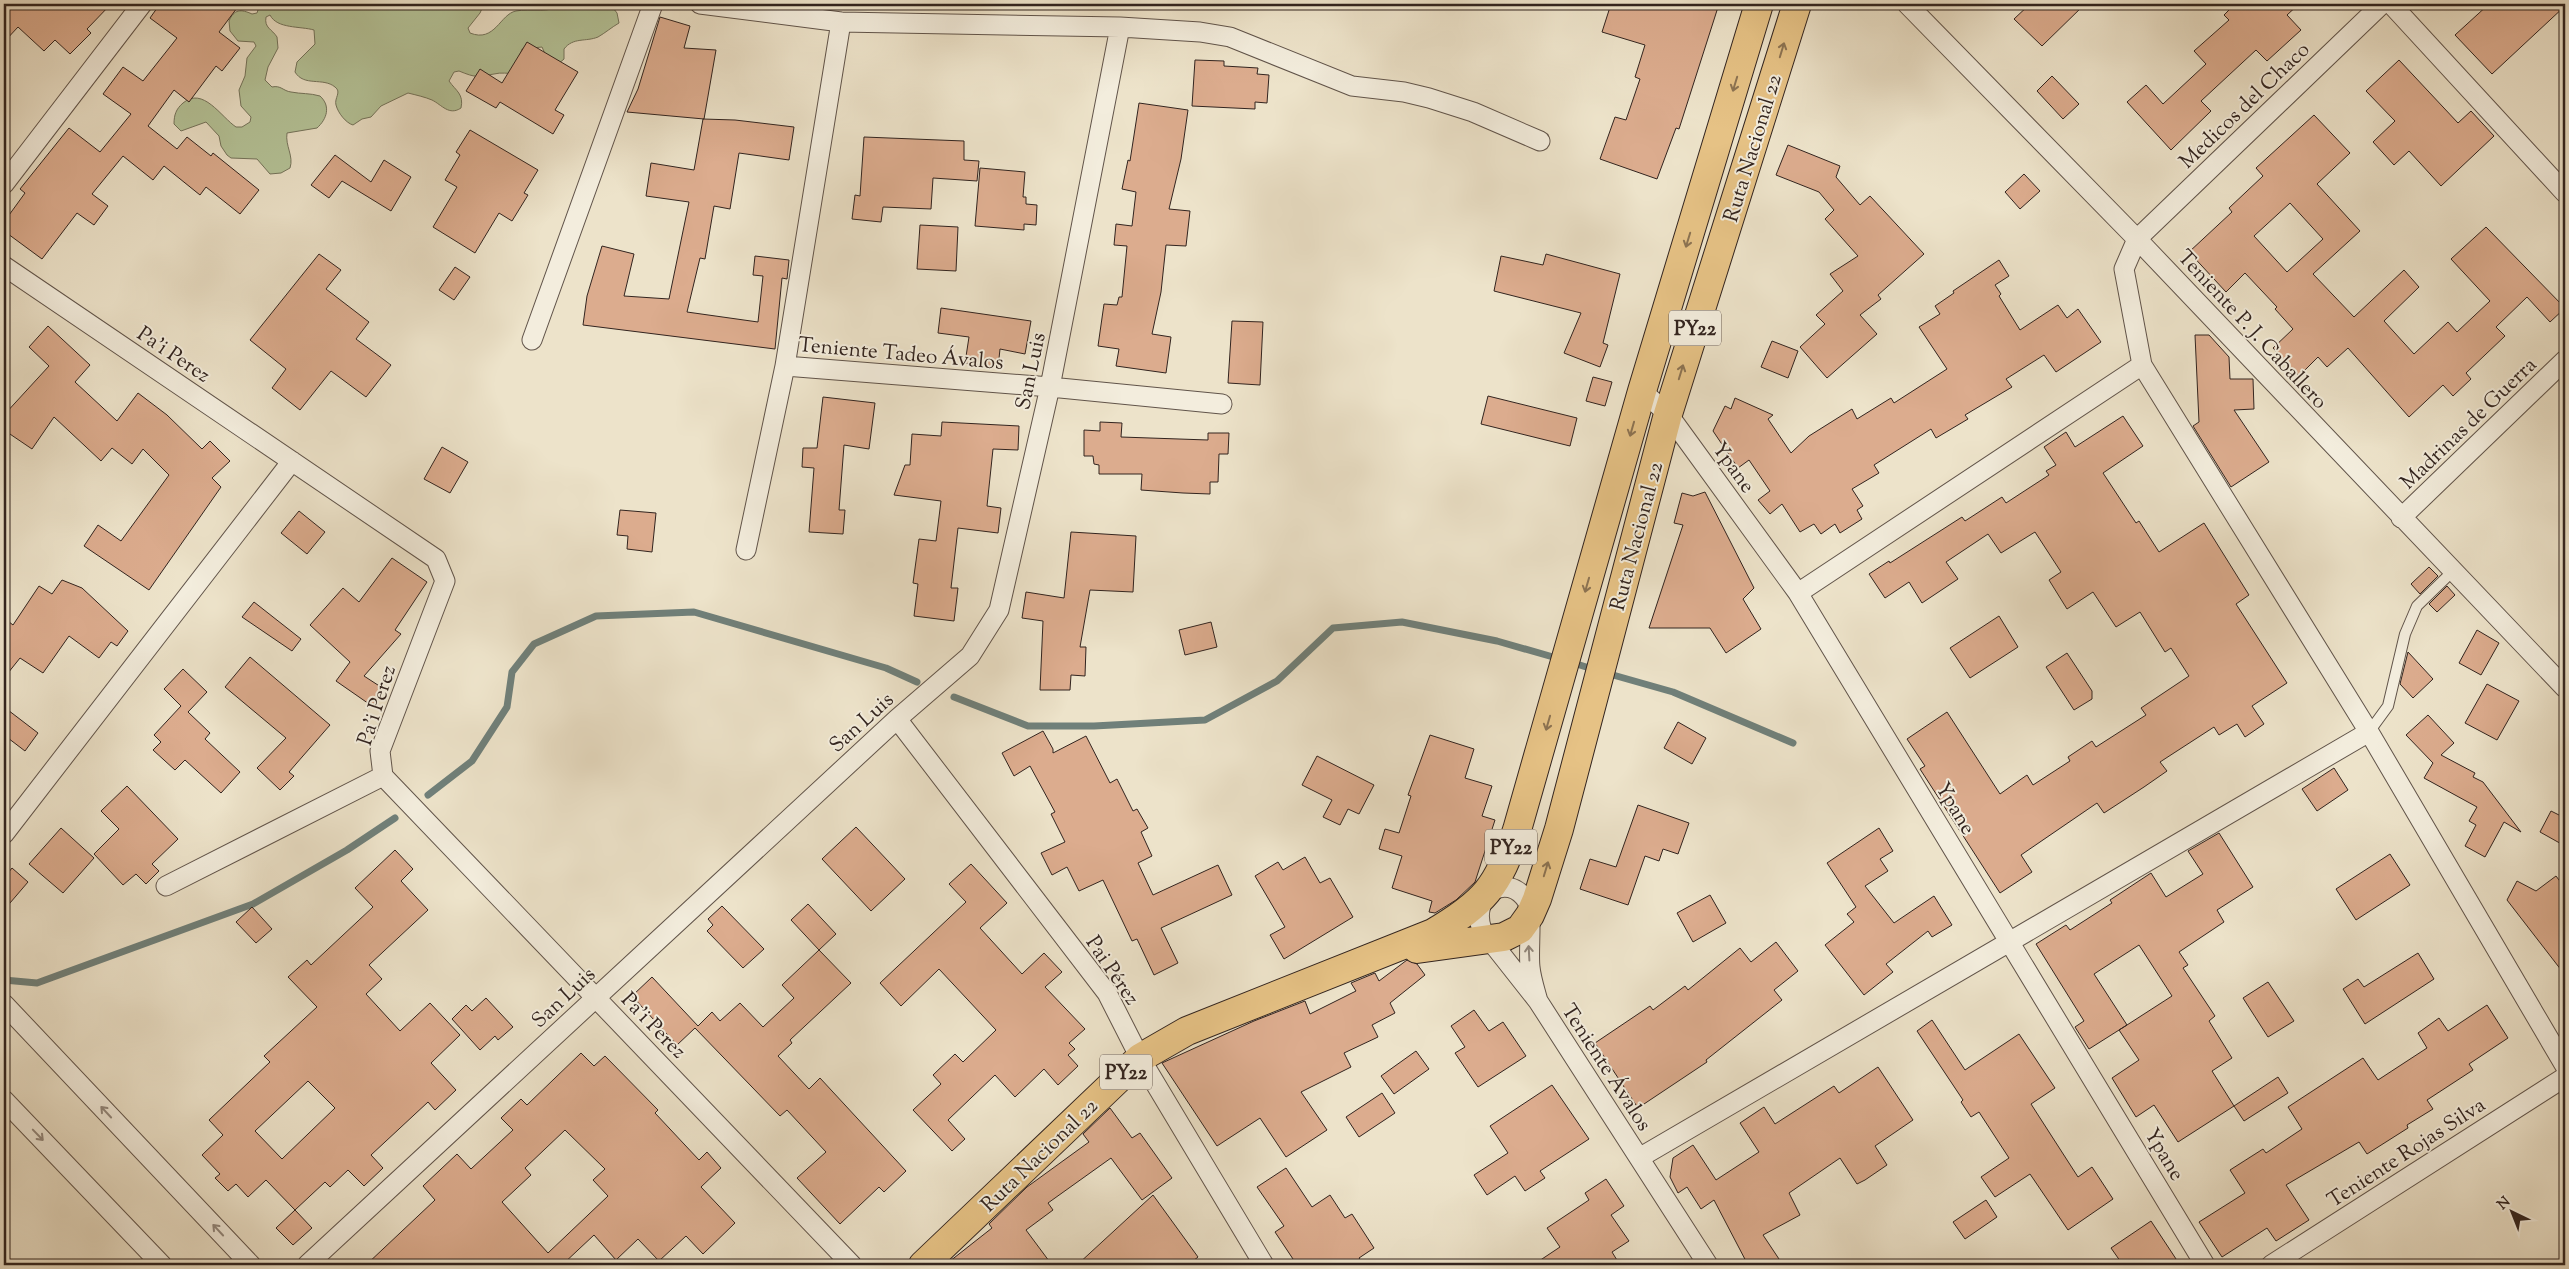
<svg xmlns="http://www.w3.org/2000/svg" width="2569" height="1269" viewBox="0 0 2569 1269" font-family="'Sorts Mill Goudy',serif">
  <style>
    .green { fill: #b5c499; stroke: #74745c }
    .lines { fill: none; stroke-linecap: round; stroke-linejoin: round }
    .stream { stroke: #70807a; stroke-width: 7 }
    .building { fill: #dcac8e; stroke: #32241f; fill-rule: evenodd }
    .lane-casing { stroke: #61544a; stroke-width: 12 }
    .street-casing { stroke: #61544a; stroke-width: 21 }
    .highway-casing { stroke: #32241f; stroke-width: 30 }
    .lane { stroke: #f3eddd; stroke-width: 10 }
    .street { stroke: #f3eddd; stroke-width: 19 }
    .highway { stroke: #e6c285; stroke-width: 28 }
    .oneway { stroke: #8c7352 }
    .oneway2 { stroke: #92887e }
    .labels { text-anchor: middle; stroke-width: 4; stroke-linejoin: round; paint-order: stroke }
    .shield { fill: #f3eddd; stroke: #6c6058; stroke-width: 1 }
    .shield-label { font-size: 20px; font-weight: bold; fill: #32241f }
    .street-label { font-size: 21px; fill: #32241f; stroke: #f3eddd }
  </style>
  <rect width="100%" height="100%" fill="#ede3ca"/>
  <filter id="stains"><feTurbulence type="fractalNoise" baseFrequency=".004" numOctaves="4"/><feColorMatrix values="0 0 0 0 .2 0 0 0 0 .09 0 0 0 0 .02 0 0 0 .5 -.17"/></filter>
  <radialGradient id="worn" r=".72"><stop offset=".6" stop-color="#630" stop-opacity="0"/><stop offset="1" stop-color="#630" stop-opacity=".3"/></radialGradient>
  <path class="green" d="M260 4H484L480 13 468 28 470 33C495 43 500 14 516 11 530 8 552 14 562 4H610L617 13 619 23C612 27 605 33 598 37 586 42 573 37 564 49V59L557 65 546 56 542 47 522 49 515 73C508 74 501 72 494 74 477 77 476 78 459 71L454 72 449 81C456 91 464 94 461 108 449 116 442 105 432 100 425 97 416 95 408 93L381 106 371 117 362 119 353 125C346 123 338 113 336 105 334 98 342 92 335 87 323 77 304 87 295 72L297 62 315 44 314 30C300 26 277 29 270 15L266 17C264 28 272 29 277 37L278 48 268 67 265 80 272 87C281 85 283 91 291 92 301 94 310 93 320 96 331 106 327 119 317 128L287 133C285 146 294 156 290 168L281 173 270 174 257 159 231 158 227 155 221 146 219 136 206 122 181 131 174 124C174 115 176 109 183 103 203 86 221 117 236 127H242L250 122 251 117 241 106 239 90 245 76 247 58 256 46 254 42 238 41 230 31 229 21C234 9 241 9 252 14L257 13Z"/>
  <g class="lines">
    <path class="stream" d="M1570 662 1596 670
      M1606 673 1673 692 1793 743
      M954 697 1028 726H1094L1205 720 1277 681 1333 628 1402 622 1497 641 1560 659
      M428 795 472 761 507 707 512 672 534 644 596 616 694 612 886 668 917 682
      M4 980 37 983 253 904 347 850 395 818"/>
  </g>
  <path class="building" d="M4 4H111L87 29 91 33 70 54 55 40 44 51 18 27 4 42Z
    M160 4H240L219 32 240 48 222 71 216 66 189 102 174 90 148 126 177 149 187 137 211 156 213 153 259 190 240 214 206 187 200 195 164 166 153 180 123 156 92 194 108 206 94 225 77 213 42 259 4 231V222L25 193 20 189 69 128 100 152 131 114 103 94 123 67 143 81 177 38 150 18Z
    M1611 4H1719L1679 129 1676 128 1657 179 1600 159 1615 117 1626 120 1640 79 1635 77 1645 45 1602 32Z
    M2030 4H2085L2042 46 2014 19Z
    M2235 4H2299L2287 15 2301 30 2267 61 2256 50 2201 101 2211 111 2171 150 2127 102 2146 85 2163 104 2206 64 2194 51 2229 20 2224 15Z
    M2489 4H2565V6L2492 74 2455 35Z
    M660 17 690 26 684 48 716 50 704 119 627 112 638 89Z
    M527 42 578 72 555 110 564 115 553 134 500 102 496 108 466 91 480 69 502 83Z
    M1195 60 1224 61V66L1258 68 1257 74 1269 75 1267 103 1255 102V109L1192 106Z
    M2399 60 2458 123 2471 111 2494 136 2441 186 2409 151 2394 165 2373 142 2395 121 2366 91Z
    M2052 76 2079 104 2063 119 2037 91Z
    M1139 103 1188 110 1181 159 1169 209 1190 211 1186 246 1166 245 1161 292 1152 334 1171 337 1166 373 1116 366 1119 349 1098 346 1104 304 1117 305 1119 297H1122L1127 246 1114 245 1116 224 1132 226 1136 192 1122 189 1128 160 1130 161Z
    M2314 115 2350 153 2317 184 2360 231 2313 274 2354 317 2404 270 2419 287 2384 321 2414 354 2448 322 2457 332 2490 301 2451 259 2486 227 2565 308 2550 322 2527 297 2496 327 2505 336 2466 373 2471 379 2453 396 2443 385 2409 417 2348 348 2327 367 2318 357 2299 376 2273 348 2293 329 2275 309 2277 307 2245 273 2226 292 2189 252 2232 212 2229 208 2263 176 2256 168ZM2290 203 2323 239 2287 272 2254 236Z
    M703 119 735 120 794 127 789 160 739 153 730 209 714 206 705 259 700 258 687 312 758 322 763 276 753 275 755 256 789 260 787 279 782 278 775 349 583 325 587 296 602 246 634 254 624 296 669 299 689 202 646 196 651 163 694 170Z
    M470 130 538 170 524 193 528 195 512 221 499 213 475 253 433 227 457 187 445 180 460 155 456 152Z
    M864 137 964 141V160L979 161 977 181 933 178 931 209 883 207 881 222 852 219 855 195 860 196Z
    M1788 145 1840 166 1836 177 1860 205 1870 196 1924 254 1878 295 1881 299 1860 315 1877 334 1827 378 1800 347 1825 324 1816 315 1843 291 1830 274 1858 256 1825 219 1834 210 1819 192 1776 175Z
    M335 155 371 182 384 160 411 177 391 211 342 181 329 198 311 185Z
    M980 168 1025 172 1023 197H1026V204L1037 205 1036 225 1024 224V230L975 226Z
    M2024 174 2040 191 2020 209 2005 192Z
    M920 225 958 227 956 271 917 269Z
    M319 254 341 270 326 289 369 322 356 339 391 365 366 397 331 371 300 410 272 388 286 369 250 340Z
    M1546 254 1620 274 1603 343 1608 345 1600 367 1564 353 1581 313 1494 291 1501 256 1543 265Z
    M1999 260 2009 276 1995 285 2001 294 1999 296 2020 330 2058 305 2067 318 2078 309 2101 342 2056 372 2044 355 2006 379 2012 387 1965 415 1968 419 1936 438 1931 429 1874 465 1879 473 1852 489 1863 506 1857 510 1862 519 1840 533 1835 524 1821 534 1814 524 1800 532 1782 504 1770 514 1758 500 1770 491 1749 460 1738 468 1713 431 1725 406 1731 409 1735 398 1773 415 1768 419 1791 453 1809 436 1852 409 1857 419 1891 398 1894 403 1947 369 1919 327 1940 314 1935 306 1954 293 1953 291Z
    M455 267 470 277 454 300 439 290Z
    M941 308 1031 321 1025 354 1000 349 998 368 965 363 969 337 938 333Z
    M1232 321 1263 322 1260 385 1228 383Z
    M48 326 90 365 75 382 117 421 138 393 167 415 202 449 210 441 230 461 212 478 221 487 149 590 84 546 98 525 121 541 169 475 143 449 132 464 112 448 101 461 54 417 32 449 4 430V415L49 366 29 347Z
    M2195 335H2209L2229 357 2230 379H2253L2254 409 2234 410 2269 462 2231 487 2193 426 2199 422Z
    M1772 341 1798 351 1788 378 1761 367Z
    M1593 377 1612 382 1605 406 1586 401Z
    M1488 396 1577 418 1570 446 1481 424Z
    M823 397 875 403 869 449 844 445 839 510H845L843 534 809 532 814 468 802 467 803 448H817Z
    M2123 416 2143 446 2103 473 2136 523 2139 521 2159 552 2204 523 2249 595 2236 604 2287 683 2252 706 2264 724 2245 737 2237 724 2219 735 2214 727 2160 762 2167 771 2144 787 2104 813 2097 803 2021 855 2032 872 2000 893 1920 769 1925 766 1907 739 1947 712 2000 794 2027 775 2033 785 2070 761 2068 757 2092 741 2096 747 2146 715 2141 708 2189 676 2171 648 2165 652 2140 612 2116 627 2093 592 2067 609 2049 580 2061 572 2035 532 2001 553 1988 534 1946 562 1958 579 1922 603 1909 582 1885 598 1869 574 1889 561 1890 563 1962 517 1965 521 2002 497 2006 503 2049 475 2046 471 2056 465 2044 447 2066 432 2075 447Z
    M942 422 1019 426 1018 450 993 449 987 506 1001 508 998 533 958 528 951 588H958L954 621 914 616 918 584 913 583 919 539 936 541 941 501 894 495 905 465H910L912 434 941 436Z
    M1100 422 1122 423 1121 437 1208 440V433H1229L1228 454H1219L1218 482H1210V494L1183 493 1141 490 1142 474H1099V465L1094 464 1093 456H1084V430L1100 431Z
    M442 447 468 462 450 493 424 479Z
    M1705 492 1754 588 1743 599 1761 629 1726 653 1710 628H1649L1683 525 1674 523 1682 493 1693 496Z
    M620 510 656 513 652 552 627 549 628 536 617 535Z
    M299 511 325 532 307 554 281 533Z
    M1071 532 1136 536 1133 592 1090 590 1080 647H1086L1085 676 1071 675 1070 690H1040L1043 621 1022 618 1026 592 1064 598Z
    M392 558 427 582 395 630 401 634 364 676 384 689 372 706 336 681 350 662 310 625 343 588 359 602Z
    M2429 567 2438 576 2420 594 2411 584Z
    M62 580 82 588 128 631 117 646 111 642 99 658 69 636 43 673 20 658 4 678V618L13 625 39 586 52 594Z
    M2447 586 2455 595 2437 612 2429 604Z
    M254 602 301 639 292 651 242 617Z
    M1999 616 2018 647 1970 678 1950 648Z
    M1211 622 1217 647 1185 655 1179 630Z
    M2477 630 2499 643 2481 675 2459 663Z
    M2408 652 2433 679 2413 698 2400 684Z
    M2067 653 2092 691V699L2074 710 2046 667Z
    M250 657 330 725 289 772 294 776 280 790 257 768 286 738 225 687Z
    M183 669 207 692 188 712 210 733 205 739 240 772 221 793 185 760 175 770 153 750 161 742 154 735 181 706 164 689Z
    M2487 684 2519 701 2497 740 2465 723Z
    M4 707 38 733 25 751 4 735Z
    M2428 715 2454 743 2441 755 2475 773 2473 777 2483 782 2521 832 2504 822 2485 857 2465 846 2476 825 2469 821 2477 807 2424 778 2433 763 2406 735Z
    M1678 722 1706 738 1692 764 1664 748Z
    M1043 731 1053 749V753L1086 736 1110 783 1117 779 1133 811 1137 809 1148 828 1141 832 1152 856 1138 863 1153 895 1218 865 1232 895 1161 928 1178 963 1154 975 1137 939 1132 941 1103 880 1079 891 1067 867 1052 875 1041 853 1065 842 1051 814 1055 812 1030 766 1014 776 1002 753Z
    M1430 735 1474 749 1465 778 1492 786 1482 816 1495 820 1475 882 1456 900 1435 913 1429 912 1432 901 1392 888 1402 856 1379 849 1385 829 1399 833 1411 796 1408 795Z
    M1317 756 1374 785 1359 814 1348 809 1340 825 1323 817 1332 800 1302 785Z
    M2334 768 2348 790 2317 811 2302 789Z
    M127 786 178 839 152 864 159 871 146 884 136 874 123 885 94 854 119 829 101 811Z
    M1638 805 1689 823 1678 854 1663 849 1659 861 1645 856 1628 905 1580 889 1590 859 1616 867Z
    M2551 811 2565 818V846L2540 832Z
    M856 827 905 879 871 911 822 859Z
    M61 828 94 858 63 893 29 864Z
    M1879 828 1893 851 1880 859 1888 871 1865 886 1894 923 1934 896 1952 925 1932 937 1928 931 1886 964 1893 972 1864 995 1825 945 1854 922 1847 914 1856 907 1827 863Z
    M2219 833 2253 887 2217 910 2224 922 2179 952 2188 965 2183 968 2215 1016 2209 1021 2232 1058 2212 1071 2234 1106 2178 1142 2154 1105 2136 1117 2112 1078 2139 1060 2119 1030 2127 1025 2089 1049 2075 1027 2084 1021 2036 944 2066 925 2070 930 2112 903 2110 900 2151 873 2166 897 2203 874 2188 851ZM2139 945 2172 996 2127 1025 2094 974Z
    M395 850 413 869 401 881 428 910 369 965 382 979 366 994 400 1031 430 1003 460 1035 431 1063 456 1090 435 1110 428 1102 371 1155 383 1168 364 1186 348 1170 330 1187 325 1182 295 1210 266 1180 248 1197 236 1184 228 1191 215 1178 220 1174 202 1155 223 1135 209 1120 270 1062 264 1056 317 1007 288 977 307 960 311 965 373 907 355 888ZM308 1081 335 1108 282 1159 255 1131Z
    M2390 854 2410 885 2356 920 2336 889Z
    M1305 857 1320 883 1330 878 1353 917 1284 959 1270 935 1285 927 1255 876 1278 862 1283 870Z
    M971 864 1007 903 980 928 1022 974 1044 953 1062 972 1045 987 1085 1029 1069 1043 1075 1049 1068 1055 1078 1066 1058 1085 1044 1069 1015 1097 995 1075 948 1120 965 1139 952 1151 913 1110 941 1084 933 1075 955 1054 963 1062 996 1030 939 969 901 1006 880 983 966 902 949 884Z
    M12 868 28 882 4 910V878Z
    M2556 876 2565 888V975L2507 900 2517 881 2536 891Z
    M1710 895 1726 923 1693 942 1677 913Z
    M808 904 836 934 819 950 791 920Z
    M722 906 764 949 743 968 707 931 713 925 708 919Z
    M252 907 272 929 256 943 236 922Z
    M1776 942 1798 971 1774 990 1782 1000 1706 1060 1707 1062 1638 1108 1595 1043 1650 1006 1653 1010 1685 986 1688 990 1740 948 1751 962Z
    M819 950 851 983 790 1040 792 1043 778 1056 809 1089 820 1078 906 1171 884 1192 879 1187 840 1224 797 1178 826 1152 787 1110 780 1116 695 1028 677 1045 632 996 652 977 698 1026 712 1012 720 1021 740 1003 763 1027 794 998 782 985Z
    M2418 953 2434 979 2365 1024 2343 989 2358 979 2364 987Z
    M1407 960 1417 964 1425 975 1390 1003 1395 1013 1372 1025 1378 1037 1344 1053 1351 1067 1301 1092 1327 1130 1286 1157 1260 1118 1217 1146 1162 1063 1254 1021 1305 1001 1310 1014 1356 991 1351 983 1375 973 1379 981Z
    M2268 982 2294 1021 2268 1037 2243 998Z
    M486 998 513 1027 498 1040 495 1036 480 1050 452 1019 466 1005 472 1011Z
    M2487 1005 2508 1038 2469 1064 2473 1070 2427 1100 2433 1109 2407 1125 2408 1128 2367 1154 2359 1142 2286 1185 2309 1220 2276 1241 2267 1228 2222 1257 2199 1222 2245 1193 2230 1170 2263 1149 2266 1153 2302 1129 2288 1107 2363 1058 2378 1080 2427 1048 2418 1033 2439 1018 2448 1031Z
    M1474 1010 1489 1031 1503 1022 1526 1056 1478 1087 1455 1053 1465 1047 1451 1026Z
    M1932 1020 1965 1070 2019 1034 2055 1088 2031 1104 2078 1177 2092 1167 2113 1199 2068 1230 2030 1174 1995 1197 1981 1177 2009 1158 1979 1112 1971 1117 1961 1102 1963 1100 1917 1031Z
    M1416 1051 1429 1069 1394 1094 1381 1076Z
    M581 1053 594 1066 605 1056 658 1110 655 1113 699 1160 707 1152 721 1168 701 1187 735 1223 703 1254 686 1236 659 1261 638 1239 616 1260 594 1235 562 1265H366L435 1200 423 1186 457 1154 471 1169 513 1130 501 1118 521 1099 527 1105ZM565 1130 605 1169 593 1180 608 1196 548 1253 502 1202 531 1175 525 1168Z
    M1878 1067 1913 1120 1875 1146 1887 1165 1865 1180 1857 1184 1840 1158 1789 1193 1800 1215 1763 1235 1783 1265H1748L1714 1200 1701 1209 1687 1187 1678 1193 1670 1177 1673 1158 1693 1145 1716 1180 1759 1152 1740 1123 1764 1107 1775 1124 1834 1086 1839 1093Z
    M2278 1077 2288 1093 2244 1121 2234 1106Z
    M1552 1085 1589 1139 1540 1171 1545 1178 1525 1191 1515 1176 1487 1195 1474 1175 1508 1153 1490 1126Z
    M1382 1093 1395 1113 1359 1137 1346 1117Z
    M1110 1108 1132 1138 1140 1133 1172 1178 1142 1200 1111 1158 1048 1203 1053 1210 1026 1230 1052 1265H945L992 1228 989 1224 1027 1187 1089 1142 1083 1134Z
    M1286 1168 1312 1207 1330 1195 1345 1218 1352 1214 1374 1248 1359 1258 1364 1265H1297L1275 1232 1284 1226 1257 1187Z
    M1606 1179 1624 1206 1611 1215 1629 1241 1612 1252 1620 1265H1533L1560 1247 1547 1228 1589 1200 1585 1193Z
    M1153 1195 1198 1257 1188 1265H1077Z
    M1986 1200 1997 1217 1965 1239 1953 1222Z
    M295 1210 312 1228 293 1245 276 1228Z
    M2151 1221 2180 1265H2123L2111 1248Z"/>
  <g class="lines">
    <defs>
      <path id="lane" d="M2369 732 2388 706 2405 634 2417 606 2453 571"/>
      <path id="street" d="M700 4 841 22 1120 27 1200 32 1230 37 1352 86 1404 92 1429 98 1473 112 1540 141
        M1907 4 2137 239 2565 688
        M2382 4 2137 239 2124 269 2142 365 2369 732 2565 1066
        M2391 4 2565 193
        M4 184 142 4
        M4 266 436 559 445 581 380 751 383 776 852 1265
        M532 340 653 4
        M785 366 1050 387 1222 404
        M1642 391 1668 414 1798 593 2205 1265
        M2401 518 2565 360
        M746 550 785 366 841 22
        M1798 593 2142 365
        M897 719 1107 993 1140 1058 1264 1265
        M4 834 292 461
        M166 886 383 776
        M1538 1001C1535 990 1531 978 1530 967 1528 951 1533 912 1527 901 1508 871 1469 894 1482 930L1538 1001 1708 1265
        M4 1004 251 1265
        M4 1100 162 1265
        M1639 1158 2369 732
        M307 1265 897 719 970 656 999 610 1050 387 1120 27
        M2271 1265 2565 1077"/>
      <path id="highway" d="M1417 949 1504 937 1520 929 1530 915 1537 899 1559 829 1668 414 1797 4
        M923 1265 1140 1058 1187 1031 1433 933C1484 903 1498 887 1517 830L1642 391 1759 4"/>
    </defs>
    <use href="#lane" class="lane-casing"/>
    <use href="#street" class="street-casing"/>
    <use href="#highway" class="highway-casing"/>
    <use href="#lane" class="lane"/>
    <use href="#street" class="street"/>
    <use href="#highway" class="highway"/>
  </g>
  <defs><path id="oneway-shaft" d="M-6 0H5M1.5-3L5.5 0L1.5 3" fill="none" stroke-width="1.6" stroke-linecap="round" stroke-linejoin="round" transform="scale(1.25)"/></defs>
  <g class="oneway">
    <use href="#oneway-shaft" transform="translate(1782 50) rotate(-73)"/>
    <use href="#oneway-shaft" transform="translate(1735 84) rotate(107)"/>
    <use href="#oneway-shaft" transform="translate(1688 240) rotate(107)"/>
    <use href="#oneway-shaft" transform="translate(1681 372) rotate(-73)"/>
    <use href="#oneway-shaft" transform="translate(1632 429) rotate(106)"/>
    <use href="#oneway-shaft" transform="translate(1587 585) rotate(106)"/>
    <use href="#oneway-shaft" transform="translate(1548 723) rotate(106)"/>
    <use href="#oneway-shaft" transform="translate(1546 869) rotate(-73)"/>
  </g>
  <g class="oneway2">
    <use href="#oneway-shaft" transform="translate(1529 953) rotate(-93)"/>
    <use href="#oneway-shaft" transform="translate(106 1112) rotate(-133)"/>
    <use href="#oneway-shaft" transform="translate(38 1135) rotate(46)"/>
    <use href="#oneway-shaft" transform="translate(218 1230) rotate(-133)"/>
  </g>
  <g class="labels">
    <g class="shield">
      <rect x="1669" y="310.5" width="52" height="35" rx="4"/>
      <rect x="1485" y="829.5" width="52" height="35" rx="4"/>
      <rect x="1100" y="1054.5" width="52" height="35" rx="4"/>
    </g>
    <g class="shield-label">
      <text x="1695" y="335">PY22</text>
      <text x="1511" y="854">PY22</text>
      <text x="1126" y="1079">PY22</text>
    </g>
    <g class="street-label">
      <text transform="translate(2244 105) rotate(-44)" y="7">Medicos del Chaco</text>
      <text transform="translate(1752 148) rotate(-73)" y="7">Ruta Nacional 22</text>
      <text transform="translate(2253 329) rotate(47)" y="7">Teniente P. J. Caballero</text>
      <text transform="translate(901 353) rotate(5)" y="7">Teniente Tadeo Ávalos</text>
      <text transform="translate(174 354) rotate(34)" y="7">Pa'i Perez</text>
      <text transform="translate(1030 371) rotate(-78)" y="7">San Luis</text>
      <text transform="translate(2468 423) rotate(-44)" y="7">Madrinas de Guerra</text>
      <text transform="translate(1734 467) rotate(54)" y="7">Ypane</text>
      <text transform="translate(1636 536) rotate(-75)" y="7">Ruta Nacional 22</text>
      <text transform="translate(376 705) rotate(-72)" y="7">Pa'i Perez</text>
      <text transform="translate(861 722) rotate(-42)" y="7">San Luis</text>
      <text transform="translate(1956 808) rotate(59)" y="7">Ypane</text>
      <text transform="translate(1113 970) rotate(56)" y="7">Pai Pérez</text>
      <text transform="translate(563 997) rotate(-43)" y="7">San Luis</text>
      <text transform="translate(654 1025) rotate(46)" y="7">Pa'i Perez</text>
      <text transform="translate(1607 1067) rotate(57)" y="7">Teniente Ávalos</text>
      <text transform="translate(2406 1152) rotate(-33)" y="7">Teniente Rojas Silva</text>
      <text transform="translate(2165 1154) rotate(59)" y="7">Ypane</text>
      <text transform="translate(1039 1155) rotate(-44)" y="7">Ruta Nacional 22</text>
    </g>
  </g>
  <rect width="2569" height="1269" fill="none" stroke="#ede3ca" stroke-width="20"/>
  <rect x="5" y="5" width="2559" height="1259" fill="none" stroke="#32241f" stroke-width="2.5"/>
  <rect x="10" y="10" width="2549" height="1249" fill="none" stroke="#32241f"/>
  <g transform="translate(2512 1212) rotate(317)" stroke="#f3eddd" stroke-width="4" paint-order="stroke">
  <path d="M0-4L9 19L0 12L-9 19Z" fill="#32241f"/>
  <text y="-8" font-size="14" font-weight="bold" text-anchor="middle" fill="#32241f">N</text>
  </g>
  <rect width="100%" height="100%" filter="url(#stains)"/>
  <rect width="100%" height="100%" fill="url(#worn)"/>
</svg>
